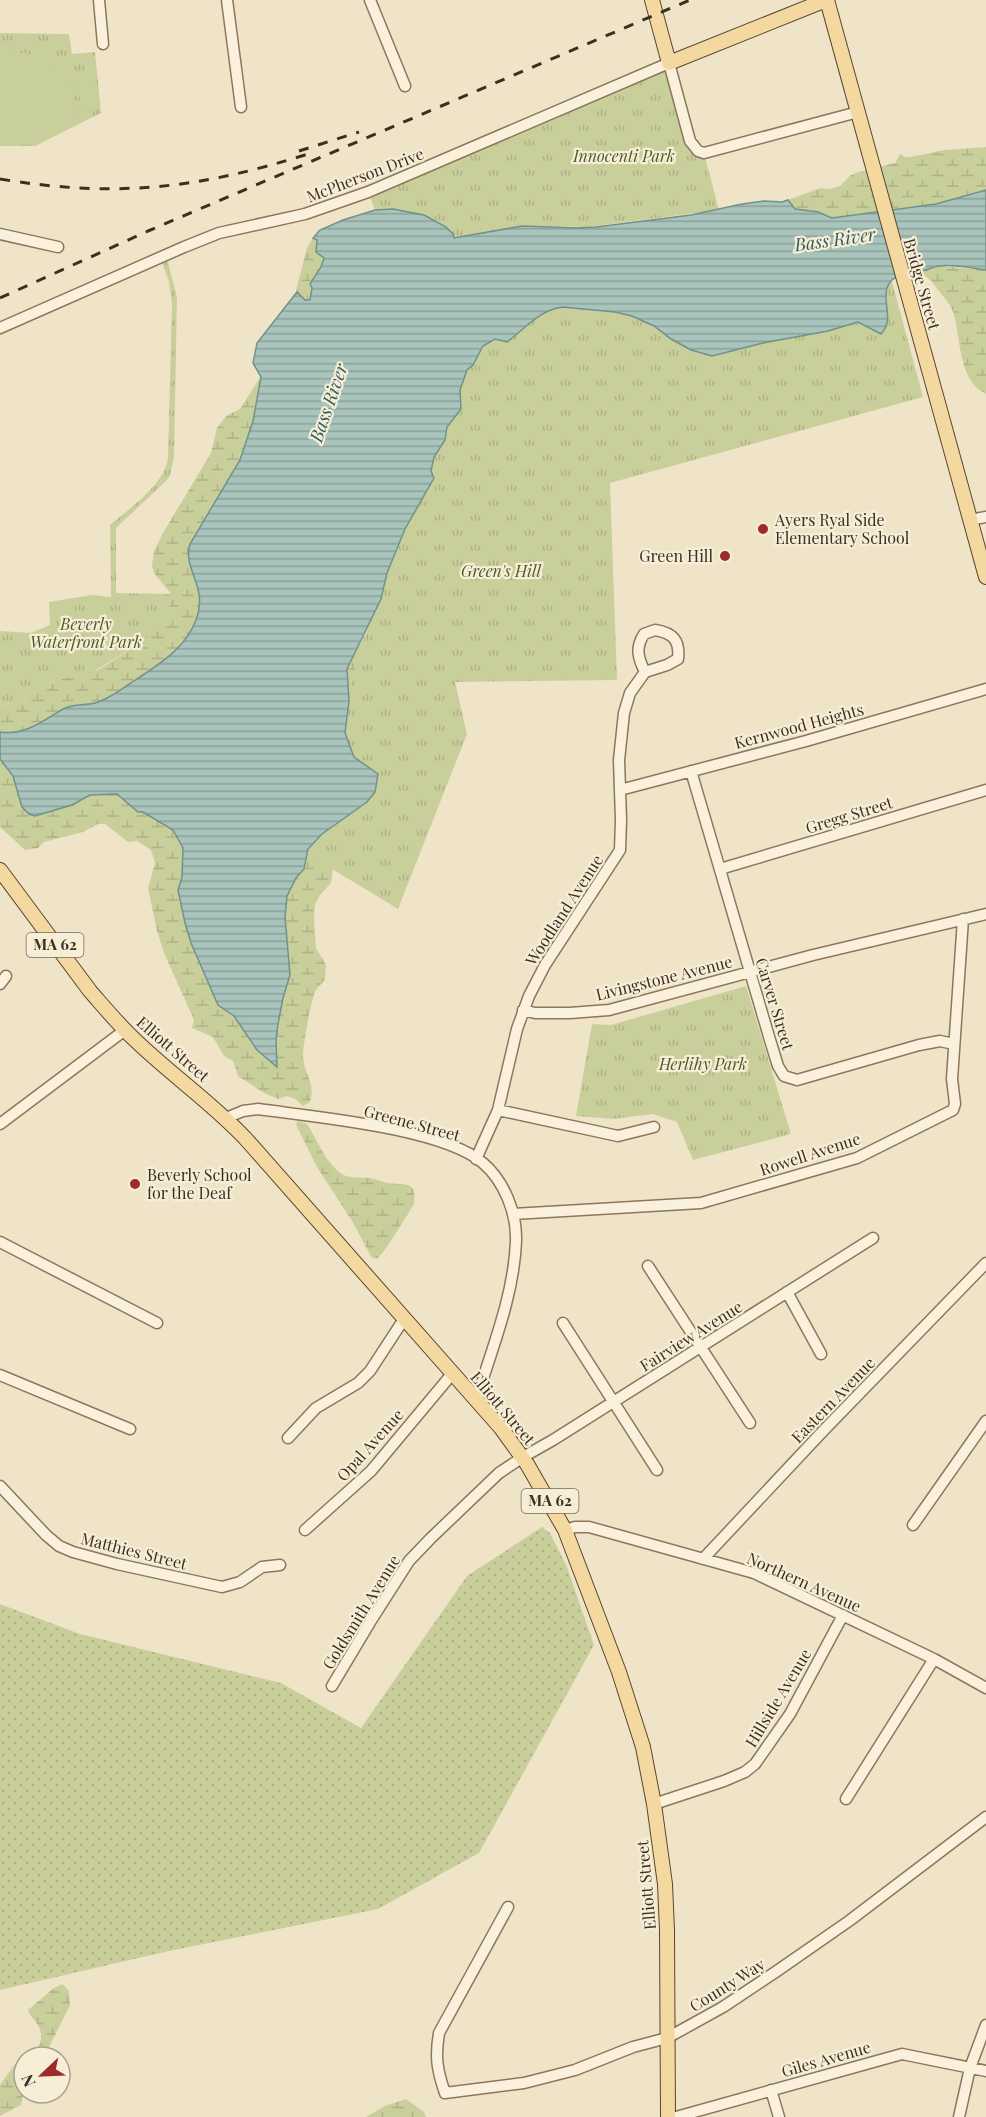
<svg xmlns="http://www.w3.org/2000/svg" width="986" height="2117" viewBox="0 0 986 2117" font-family="'Playfair Display',serif">
  <style>
    .grass { fill: url(#grass-dots) }
    .wetland { fill: url(#wetland-marsh) }
    .park { fill: url(#park-tufts) }
    .garden { fill: #c9cf9b }
    .water { fill: url(#water-rules); stroke: #6f938a; stroke-width: 1.5 }
    .lines { fill: none; stroke-linecap: round; stroke-linejoin: round }
    .minor-casing { stroke: #8d765c; stroke-width: 13 }
    .major-casing { stroke: #5b4430; stroke-width: 16 }
    .minor { stroke: #faf1dc; stroke-width: 10 }
    .major { stroke: #f3d9a0; stroke-width: 14 }
    .rail { stroke: #3d2e20; stroke-width: 3; stroke-dasharray: 10 10; stroke-linecap: butt }
    .poi-dot { fill: #9e2a2b; stroke: #f7eed8; stroke-width: 2 }
    .labels { text-anchor: middle; stroke-width: 4.5; stroke-linejoin: round; paint-order: stroke }
    .shield { fill: #f7eed8; stroke: #756857; stroke-width: 1.5 }
    .shield-label { font-size: 15px; font-weight: bold; fill: #3d2e20 }
    .park-label { font-size: 16px; font-style: italic; fill: #4d5a26; stroke: #f7eed8 }
    .street-label { font-size: 16px; fill: #3d2e20; stroke: #f7eed8 }
    .poi-label { font-size: 16px; fill: #3d2e20; stroke: #f7eed8; text-anchor: start }
    .water-label { font-size: 18px; font-style: italic; fill: #2f5d5a; stroke: #f7eed8 }
  </style>
  <defs>
    <pattern id="grass-dots" width="8" height="8" patternUnits="userSpaceOnUse" patternTransform="scale(1.5)"><rect width="8" height="8" fill="#c9cf9b"/><path d="M2 2h.1M6 6h.1" fill="none" stroke="#aeb285" stroke-width="1.8" stroke-linecap="round"/></pattern>
    <pattern id="wetland-marsh" width="20" height="14" patternUnits="userSpaceOnUse" patternTransform="scale(1.5)"><rect width="20" height="14" fill="#c9cf9b"/><path d="M1 5h8M5 5V1M11 12h8M15 12V8" fill="none" stroke="#aeb285"/></pattern>
    <pattern id="park-tufts" width="24" height="20" patternUnits="userSpaceOnUse" patternTransform="scale(1.5)"><rect width="24" height="20" fill="#c9cf9b"/><path d="M3 7l-1-3M5 7V3M7 7l1-3M15 17l-1-3M17 17v-4M19 17l1-3" fill="none" stroke="#aeb285"/></pattern>
    <pattern id="water-rules" width="6" height="5" patternUnits="userSpaceOnUse" patternTransform="scale(1.5)"><rect width="6" height="5" fill="#a9c4bc"/><path d="M0 2.5h6" fill="none" stroke="#8ba098"/></pattern>
  </defs>
  <rect width="100%" height="100%" fill="#f0e4c8"/>
  <path class="grass" d="M542 1527 550 1533 567 1567 594 1645 479 1853 378 1909 169 1951 0 1990V1604L80 1634 281 1683 361 1728 467 1576Z"/>
  <path class="wetland" d="M986 147V190L936 204 832 218 818 212 795 209 788 200 820 188 830 189 840 186 851 175 858 172 895 163 900 154 905 157H910L945 150Z
    M313 238 317 240 319 254 324 258 321 267 310 284 312 288 310 301 305 300 296 290 307 248Z
    M941 266 986 270V394C983 392 977 389 975 386 957 365 961 333 952 309 949 303 943 296 938 290 933 282 927 275 917 272Z
    M261 376 253 421 240 460 190 544C183 570 209 586 196 620 185 650 156 666 131 683 120 690 108 700 95 703 84 706 74 704 63 709 59 711 56 715 52 717 38 726 17 735 0 732V707L28 697 48 684 64 677 98 670 145 640 171 594 154 573 152 566 154 551 163 533 211 453 217 428 226 416 240 409Z
    M366 633 331 883 320 895 315 904 314 918 316 948 326 965 325 980C322 983 318 987 316 990 311 999 303 1046 303 1056 304 1075 316 1083 310 1102L303 1106 295 1099 287 1096 278 1099 264 1093 238 1076 233 1061 224 1056 213 1037 192 1028 194 1020 164 953 157 931 148 888 155 863 151 850 137 841 128 842 105 824H98L83 832 44 842 38 848 25 850 0 827V759L13 776 22 807 35 816 72 805 90 795 117 794 138 812H143L173 830 183 848 182 877 178 891 191 943 218 1005 234 1016 257 1050 278 1055 276 1039 278 1024 283 998 290 975 285 917 287 896 296 878 304 869 308 849 349 701 347 669Z
    M298 1121 307 1124C318 1141 325 1162 342 1174 349 1179 361 1177 370 1178 376 1179 382 1182 388 1183 405 1186 417 1179 414 1204L387 1247 377 1259 372 1258 352 1221 317 1167 298 1129 296 1124Z
    M62 1984 69 1991 70 2005 44 2057H32C41 2045 45 2035 36 2022 32 2017 30 2016 28 2010L54 1988Z
    M24 2061V2091L21 2105 0 2116V2085L15 2064Z
    M406 2099 424 2112 426 2117H366L385 2106Z"/>
  <path class="park" d="M0 33 69 34 72 54 95 52 101 113 35 146H0Z
    M669 63 690 141 704 153 719 210 587 227 522 226 454 238 424 215 393 209 375 210 368 192Z
    M166 255 177 297 174 458 170 475 166 481 116 528V593L171 594 169 610 163 621 145 640 88 675 64 677 48 684 28 697 0 707V631L31 633 50 625 49 602 92 595 111 597 110 525C131 507 164 485 168 458L172 304 169 282 160 257Z
    M890 274 923 397 610 483 617 680 455 682 467 734 398 909 299 849 421 456 471 345 556 300Z
    M746 986 791 1134 693 1160 677 1122 653 1114 613 1119 576 1116 592 1024 611 1025Z"/>
  <path class="garden" d="M0 51C46 50 81 76 74 125L36 144 0 145Z
    M97 81 99 109 81 111 78 83Z"/>
  <path class="water" d="M986 190V270C971 268 953 264 939 266 933 267 927 270 921 271 906 274 887 274 886 294 885 309 893 321 881 334L858 322 828 331 763 343 712 356 691 350 671 339 654 326 632 316 615 312 563 307C539 310 526 328 507 342L495 339 483 346 473 365 467 370 460 390 461 409 447 427 445 440 434 457 431 471 434 478 405 529 387 573 381 599 347 669 349 701 345 733 354 757 378 774 375 792 367 802 322 834 308 849 304 869 296 878 287 896 285 917 290 975 283 998 278 1024 276 1039 277 1067 257 1050 234 1016 218 1005 191 943 185 923 178 890 182 877 183 848 173 830 143 812H138L117 794 90 795 72 805 35 816 29 814 22 807 13 776 0 759V732C25 736 44 720 63 709 74 703 84 706 95 703 108 700 120 690 131 683 156 666 185 650 196 620 209 586 182 570 190 544L240 460 253 421 261 377 253 363 257 343 297 292 305 300H310L312 288 310 284 321 267 324 258 316 252 317 240 313 238 320 230 343 220 375 210 393 209 424 215 446 227 453 234 454 238 522 226 577 228 596 227 691 215 742 204 764 201 782 202 788 200 795 209 818 212 832 218 936 204Z"/>
  <g class="lines">
    <defs>
      <path id="minor" d="M99 0 103 44
        M227 0 241 107
        M370 0 405 86
        M0 234 58 247
        M0 328 184 247 219 233 305 214 368 192 669 63 690 141 698 151 704 153 858 112
        M970 520 986 517
        M655 630C673 633 680 640 678 659L667 665 645 672C638 658 635 648 644 634Z
        M691 771 770 1040 778 1066 784 1076 797 1080 919 1045 940 1041 954 1044
        M620 790 806 741 986 689
        M720 869 986 790
        M0 984 6 976
        M523 1010 535 1013H570L609 1010 813 955 986 914
        M498 1110 618 1136 654 1127
        M226 1118 243 1111 258 1109C314 1117 442 1128 483 1163 504 1181 517 1213 516 1241 514 1295 492 1349 476 1400
        M0 1124 125 1030
        M476 1159 498 1110 517 1029 529 996 545 965 620 850 621 820 619 760 624 713 630 693 645 672
        M513 1214 701 1203 857 1158 953 1110 955 1104 952 1079 963 919
        M0 1242 157 1323
        M648 1266 750 1423
        M787 1292 821 1354
        M563 1323 657 1470
        M0 1375 130 1429
        M288 1438 316 1408 358 1383 370 1371 404 1319
        M0 1486 46 1535 59 1546 73 1552 117 1564 222 1587 240 1582 262 1567 280 1565
        M913 1525 986 1421
        M305 1530 371 1471 452 1374
        M565 1530 575 1527H589L754 1573 934 1659 986 1688
        M703 1559 823 1431 986 1263
        M332 1686 372 1619 409 1561 431 1538 499 1473 523 1457 553 1440 873 1238
        M846 1799 934 1659
        M654 1804 724 1781 745 1772 755 1764 790 1714 843 1615
        M508 1907 439 2033C435 2057 437 2070 445 2093L524 2083 575 2070 633 2047 667 2038 723 2007 777 1971 849 1921 986 1817
        M771 2090 779 2117
        M676 2117 902 2054 986 2071
        M959 2117 970 2068 986 2025"/>
      <path id="major" d="M652 0 669 63 826 0
        M827 0 986 577
        M0 870 90 991C104 1007 118 1024 134 1039 170 1074 211 1102 245 1138L501 1428 527 1464 565 1530 619 1672 643 1747 654 1804 665 1884 667 1930 668 2117"/>
    </defs>
    <use href="#minor" class="minor-casing"/>
    <use href="#major" class="major-casing"/>
    <use href="#minor" class="minor"/>
    <use href="#major" class="major"/>
    <path class="rail" d="M299 151 359 132
      M0 179C114 198 198 189 308 154
      M0 298 148 231 690 0"/>
  </g>
  <g class="poi-dot">
    <circle cx="763" cy="529" r="6"/>
    <circle cx="725" cy="556" r="6"/>
    <circle cx="135" cy="1184" r="6"/>
  </g>
  <g class="labels">
    <g class="shield">
      <rect x="26.5" y="933" width="57" height="24" rx="4.5"/>
      <rect x="521.5" y="1489" width="57" height="24" rx="4.5"/>
    </g>
    <g class="shield-label">
      <text x="55" y="950">MA 62</text>
      <text x="550" y="1506">MA 62</text>
    </g>
    <g class="park-label">
      <text x="624" y="162">Innocenti Park</text>
      <text x="501" y="577">Green's Hill</text>
      <text x="86" y="630">Beverly<tspan x="86" dy="18">Waterfront Park</tspan></text>
      <text x="703" y="1070">Herlihy Park</text>
    </g>
    <g class="street-label">
      <text transform="translate(365 175) rotate(-21)" y="6">McPherson Drive</text>
      <text transform="translate(922 284) rotate(74)" y="6">Bridge Street</text>
      <text transform="translate(799 726) rotate(-15)" y="6">Kernwood Heights</text>
      <text transform="translate(849 815) rotate(-17)" y="6">Gregg Street</text>
      <text transform="translate(564 910) rotate(-57)" y="6">Woodland Avenue</text>
      <text transform="translate(664 978) rotate(-14)" y="6">Livingstone Avenue</text>
      <text transform="translate(775 1004) rotate(73)" y="6">Carver Street</text>
      <text transform="translate(173 1049) rotate(41)" y="6">Elliott Street</text>
      <text transform="translate(412 1123) rotate(15)" y="6">Greene Street</text>
      <text transform="translate(810 1154) rotate(-18)" y="6">Rowell Avenue</text>
      <text transform="translate(691 1336) rotate(-32)" y="6">Fairview Avenue</text>
      <text transform="translate(833 1400) rotate(-46)" y="6">Eastern Avenue</text>
      <text transform="translate(503 1408) rotate(50)" y="6">Elliott Street</text>
      <text transform="translate(370 1445) rotate(-48)" y="6">Opal Avenue</text>
      <text transform="translate(134 1551) rotate(14)" y="6">Matthies Street</text>
      <text transform="translate(804 1582) rotate(24)" y="6">Northern Avenue</text>
      <text transform="translate(361 1612) rotate(-58)" y="6">Goldsmith Avenue</text>
      <text transform="translate(778 1698) rotate(-59)" y="6">Hillside Avenue</text>
      <text transform="translate(646 1885) rotate(-95)" y="6">Elliott Street</text>
      <text transform="translate(727 1985) rotate(-32)" y="6">County Way</text>
      <text transform="translate(826 2059) rotate(-16)" y="6">Giles Avenue</text>
    </g>
    <g class="poi-label">
      <text x="775" y="526">Ayers Ryal Side<tspan x="775" dy="18">Elementary School</tspan></text>
      <text x="713" y="562" text-anchor="end">Green Hill</text>
      <text x="147" y="1181">Beverly School<tspan x="147" dy="18">for the Deaf</tspan></text>
    </g>
    <g class="water-label">
      <text transform="translate(835 240) rotate(-8)" y="6">Bass River</text>
      <text transform="translate(329 403) rotate(-71)" y="6">Bass River</text>
    </g>
  </g>
  <g transform="translate(42 2075) rotate(247)"><circle r="28" fill="#f7eed8" stroke="#ada18e" stroke-width="1.5"/>
  <path d="M0-4.5L10 22L0 15L-10 22Z" fill="#9e2a2b"/>
  <text y="-9" font-size="16" font-weight="bold" text-anchor="middle" fill="#3d2e20">N</text>
  </g>
</svg>
